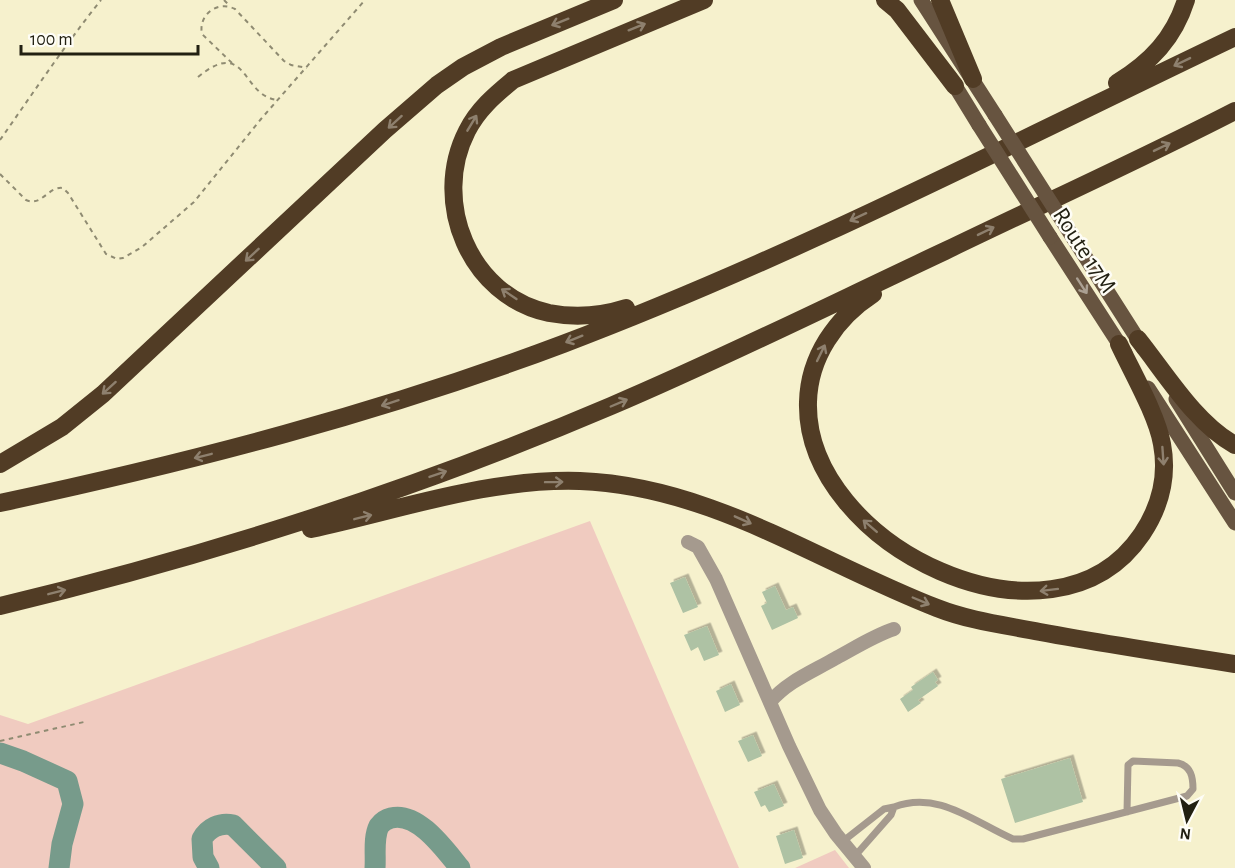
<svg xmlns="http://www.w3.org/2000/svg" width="1235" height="868" viewBox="0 0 1235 868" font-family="'Alegreya Sans',sans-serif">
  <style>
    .green { fill: #f0cbc0 }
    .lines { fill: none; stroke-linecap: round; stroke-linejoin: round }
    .river { stroke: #779b8b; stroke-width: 21 }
    .building { fill: #aec2a4; filter: url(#shadow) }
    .path { stroke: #8f8b72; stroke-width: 2; stroke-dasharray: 4.5 4.5; stroke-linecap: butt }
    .service { stroke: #a59a8e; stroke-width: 7 }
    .minor { stroke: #a59a8e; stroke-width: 14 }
    .primary { stroke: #675440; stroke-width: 15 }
    .motorway { stroke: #513c25; stroke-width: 18 }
    .primary-bridge { stroke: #675440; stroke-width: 15 }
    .oneway { stroke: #8e806e }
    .oneway2 { stroke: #aba092 }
    .labels { text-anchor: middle; stroke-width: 5; stroke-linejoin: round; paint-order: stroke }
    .street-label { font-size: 24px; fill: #222012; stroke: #fefdf6 }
  </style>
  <defs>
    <filter id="shadow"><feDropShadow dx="3.5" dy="-3.5" stdDeviation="0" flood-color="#0004"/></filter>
  </defs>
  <rect width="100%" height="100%" fill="#f6f1cd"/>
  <path class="green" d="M590 521 739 868H0V715L28 724Z
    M835 850 849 868H795Z"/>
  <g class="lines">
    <path class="river" d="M0 753 23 761 67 781 73 804 62 844 59 868
      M209 868 203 857 202 839C208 828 220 822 233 825L276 868
      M375 868C376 855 373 838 379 826 382 822 387 819 391 818 418 811 445 850 460 868"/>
  </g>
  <path class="building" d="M685 577 698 607 683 613 670 583Z
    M775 586 786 610 793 607 798 618 772 630 761 606 767 603 762 592Z
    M707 626 719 655 704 661 698 647 691 651 684 635Z
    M933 672 938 680 935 682 938 686 918 700 921 703 908 712 900 699 913 690 911 687Z
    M731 684 740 705 725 712 716 691Z
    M753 735 762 756 748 762 738 741Z
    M1070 758 1083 802 1015 823 1001 779Z
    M774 784 784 806 769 812 765 805 761 807 754 792Z
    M794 830 803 858 785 864 776 836Z"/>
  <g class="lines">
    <path class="path" d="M224 0 230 6
      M232 63 202 34C198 15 217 0 235 9L284 61 291 65 307 68
      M198 77C248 36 241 97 278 100
      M0 140C33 93 65 45 101 0
      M0 174 26 200C42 207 48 186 63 188L68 193 106 254 117 259 123 258 142 247 194 202 261 119 365 0
      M0 741 84 722"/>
    <path class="service" d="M894 807C938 790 974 822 1013 839H1023L1187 796 1193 789C1193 777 1191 766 1178 763L1133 761 1128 765 1127 812
      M842 842 884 809 894 807 891 815 854 857"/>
    <path class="minor" d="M688 542 698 547 716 579 789 746 820 810 836 834 864 868
      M770 702C788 681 812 672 836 658 855 648 873 636 894 629"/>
    <path class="primary" d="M921 0 995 115
      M949 76 979 125
      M1067 228 1144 349
      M1050 237 1125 353
      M1148 388 1235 523
      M1176 399 1235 493"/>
    <path class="motorway" d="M885 0 897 10 955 86
      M940 0 973 79
      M1117 83C1151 62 1174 38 1186 0
      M873 294C836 318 809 357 808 402 804 545 1053 666 1142 534 1160 507 1168 476 1162 444 1157 415 1132 372 1119 344
      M626 308C601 316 576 318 549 313 469 296 431 201 467 131 478 109 495 95 513 80L704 0
      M1138 339C1166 374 1195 423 1235 445
      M0 464 62 427 103 394 385 130 437 85 463 67 501 47 614 0
      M0 503C191 462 380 413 563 344 793 257 1013 143 1235 37
      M311 529C400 510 488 478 580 481 711 486 818 562 937 608 970 621 1005 625 1040 632 1105 644 1170 654 1235 664
      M0 606C208 556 414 490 611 406 724 358 834 303 945 251 1042 204 1140 160 1235 111"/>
    <path class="primary-bridge" d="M995 115 1067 228
      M979 125 1050 237"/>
  </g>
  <defs><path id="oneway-shaft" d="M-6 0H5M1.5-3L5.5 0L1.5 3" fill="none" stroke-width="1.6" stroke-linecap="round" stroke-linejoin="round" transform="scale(1.5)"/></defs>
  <g class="oneway">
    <use href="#oneway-shaft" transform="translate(560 22) rotate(158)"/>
    <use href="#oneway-shaft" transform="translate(637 27) rotate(-22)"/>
    <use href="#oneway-shaft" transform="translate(1182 62) rotate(154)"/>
    <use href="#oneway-shaft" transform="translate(395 122) rotate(138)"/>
    <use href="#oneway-shaft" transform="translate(472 123) rotate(-59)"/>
    <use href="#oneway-shaft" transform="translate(1162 147) rotate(-26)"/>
    <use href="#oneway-shaft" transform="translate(858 217) rotate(155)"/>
    <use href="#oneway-shaft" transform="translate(986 231) rotate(-26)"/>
    <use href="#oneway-shaft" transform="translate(252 255) rotate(137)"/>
    <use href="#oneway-shaft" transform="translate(509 294) rotate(-146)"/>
    <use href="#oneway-shaft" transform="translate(574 339) rotate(158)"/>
    <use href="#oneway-shaft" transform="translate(821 353) rotate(-64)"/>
    <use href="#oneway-shaft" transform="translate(109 388) rotate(138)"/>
    <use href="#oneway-shaft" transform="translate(390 403) rotate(162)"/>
    <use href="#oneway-shaft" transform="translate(619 403) rotate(-23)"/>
    <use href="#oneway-shaft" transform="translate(203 456) rotate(166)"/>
    <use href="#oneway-shaft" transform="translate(1163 456) rotate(86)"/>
    <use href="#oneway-shaft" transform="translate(438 474) rotate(-19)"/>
    <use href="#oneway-shaft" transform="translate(554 482) rotate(-1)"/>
    <use href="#oneway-shaft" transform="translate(363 517) rotate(-14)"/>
    <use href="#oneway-shaft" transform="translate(743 520) rotate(24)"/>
    <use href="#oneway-shaft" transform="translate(870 526) rotate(-139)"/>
    <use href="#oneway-shaft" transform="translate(1049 590) rotate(173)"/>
    <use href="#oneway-shaft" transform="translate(57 592) rotate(-14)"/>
    <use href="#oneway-shaft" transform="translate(921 601) rotate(23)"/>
  </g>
  <use class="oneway2" href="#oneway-shaft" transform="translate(1082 286) rotate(57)"/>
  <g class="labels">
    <g class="street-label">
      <text transform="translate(1085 250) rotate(57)" y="8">Route 17M</text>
    </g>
  </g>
  <g transform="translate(1187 820) rotate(187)" stroke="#fefdf6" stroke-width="4.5" paint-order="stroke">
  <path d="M0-4.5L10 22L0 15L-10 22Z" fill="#222012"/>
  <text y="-9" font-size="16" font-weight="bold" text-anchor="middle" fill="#222012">N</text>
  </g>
  <path d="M21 45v9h177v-9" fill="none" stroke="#222012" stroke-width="3"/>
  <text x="30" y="45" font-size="18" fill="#222012" stroke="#fefdf6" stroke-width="4.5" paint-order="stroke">100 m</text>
</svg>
